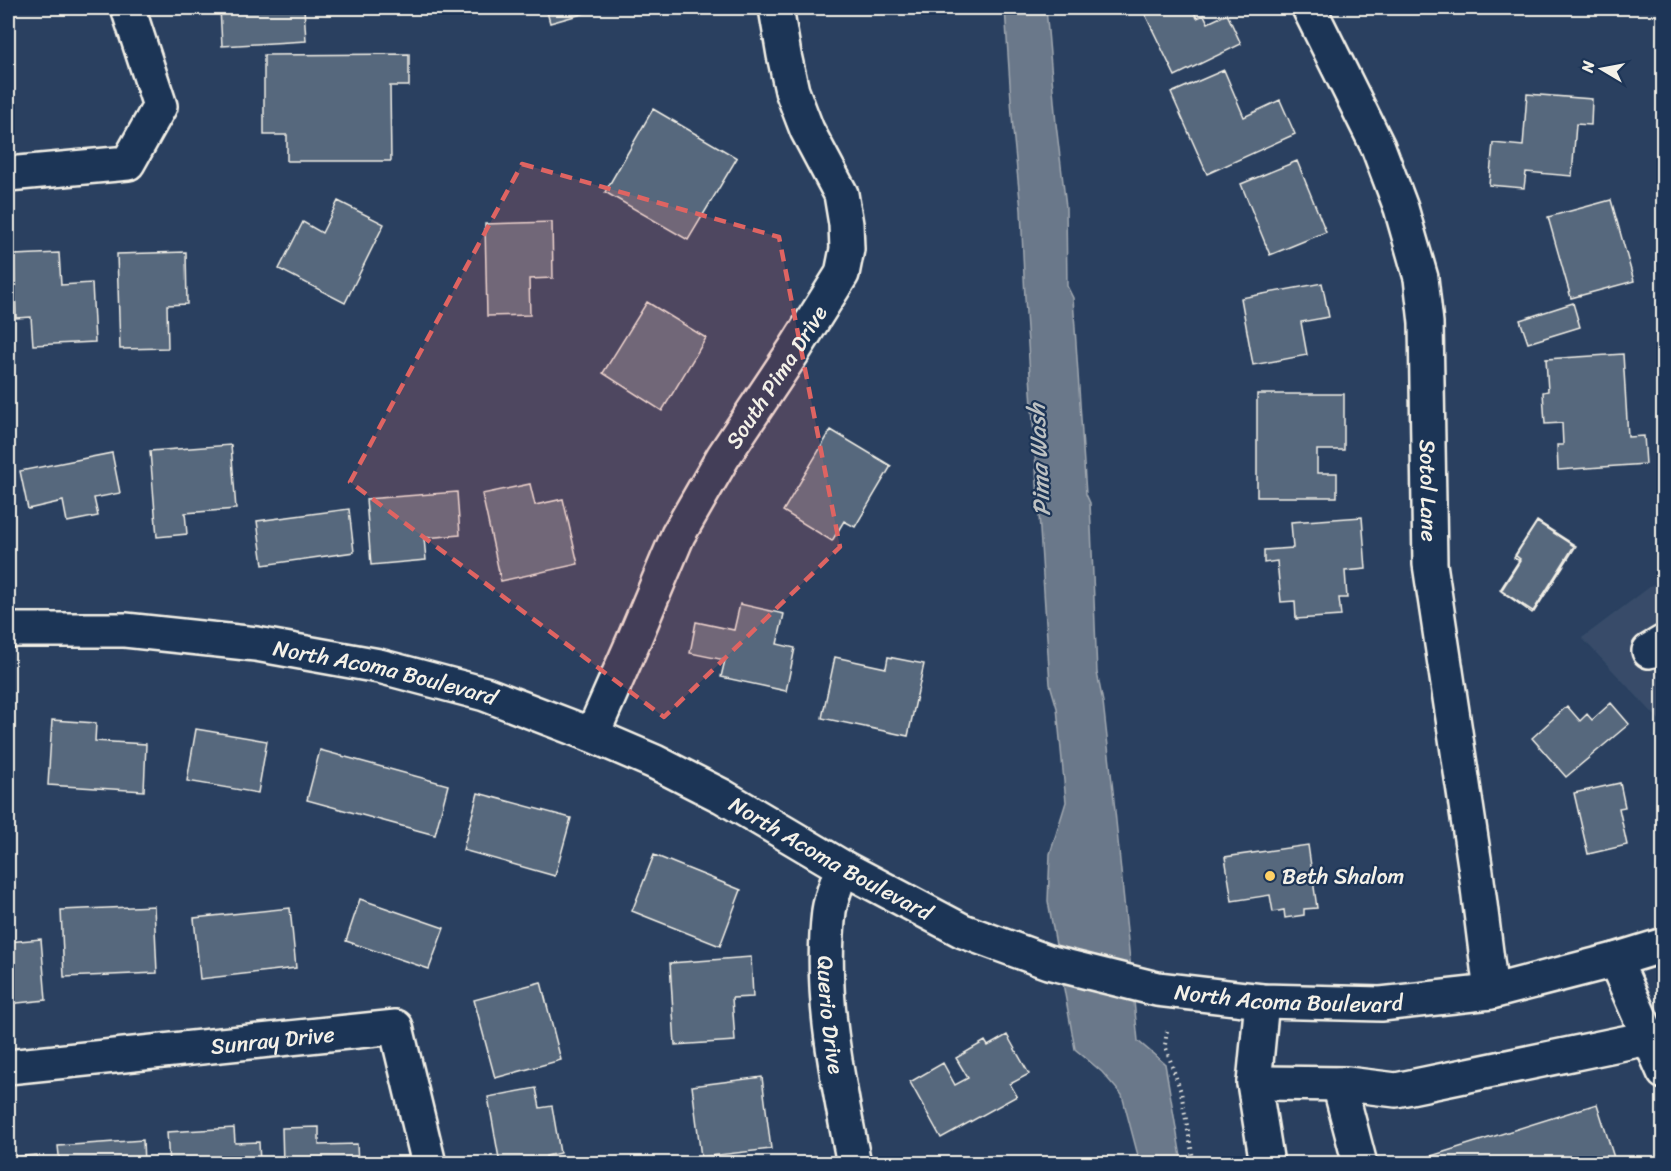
<svg xmlns="http://www.w3.org/2000/svg" width="1671" height="1171" viewBox="0 0 1671 1171" font-family="Sriracha,sans-serif">
  <style>
    .built { fill: #374c69 }
    .water { fill: #6a788a; stroke: #a1a8b0; stroke-width: 1.5 }
    .building { fill: #56677d; stroke: #f4f1e8; stroke-width: 1.5 }
    .lines { fill: none; stroke-linecap: round; stroke-linejoin: round }
    .minor-casing { stroke: #f4f1e8; stroke-width: 38 }
    .major-casing { stroke: #f4f1e8; stroke-width: 38 }
    .path { stroke: #f4f1e8; stroke-width: 4; stroke-dasharray: 1.5 4.5; stroke-linecap: butt }
    .minor { stroke: #1d3557; stroke-width: 33 }
    .major { stroke: #1d3557; stroke-width: 33 }
    .marked { fill: #df6462; fill-opacity: 0.2; stroke: #df6462; stroke-width: 4.5; stroke-dasharray: 12 8; stroke-linejoin: round }
    .poi-dot { fill: #ffd166; stroke: #1d3557; stroke-width: 2 }
    .labels { text-anchor: middle; stroke-width: 4.5; stroke-linejoin: round; paint-order: stroke }
    .street-label { font-size: 22px; fill: #f4f1e8; stroke: #1d3557 }
    .poi-label { font-size: 22px; fill: #f4f1e8; stroke: #1d3557; text-anchor: start }
    .water-label { font-size: 24px; font-style: italic; fill: #bdc1c2; stroke: #1d3557 }
  </style>
  <rect width="100%" height="100%" fill="#2a4060"/>
  <filter id="ink" filterUnits="userSpaceOnUse"><feTurbulence type="fractalNoise" baseFrequency=".0167" numOctaves="2"/><feDisplacementMap in="SourceGraphic" scale="12" xChannelSelector="R" yChannelSelector="G"/><feConvolveMatrix kernelMatrix="1 2 1 2 8 2 1 2 1" color-interpolation-filters="sRGB"/></filter>
  <g filter="url(#ink)">
    <path class="built" d="M1663 577V724L1582 638Z"/>
    <path class="water" d="M1005 8H1046L1056 124 1066 207 1067 286 1073 298 1086 494 1090 503 1097 673 1103 702 1113 791 1138 1041 1165 1064 1182 1163H1140L1122 1095 1102 1072 1075 1049 1048 901 1050 854 1066 802 1057 708 1050 684 1025 298 1021 210 1013 130Z"/>
    <path class="building" d="M220 8H304L306 41 222 46Z
      M546 8H603L550 23Z
      M1142 8H1193H1192L1197 18 1204 15 1208 23 1227 14 1241 44 1175 76Z
      M9 50 15 104 8 105V51Z
      M409 54V86H390L391 161H287V135H264V55Z
      M1224 70 1244 117 1280 100 1295 134 1207 174 1171 93Z
      M1527 94 1592 99 1591 125 1576 124 1572 176 1526 172 1524 188 1489 185 1493 143 1523 146Z
      M653 109 737 158 688 240 605 192Z
      M1297 161 1326 232 1270 255 1241 184Z
      M1611 200 1634 281 1571 298 1548 217Z
      M338 201 384 224 345 303 279 269 303 222 322 233Z
      M552 222 553 278 529 279 530 315 487 316 485 224Z
      M186 252 187 304 167 305 168 348 120 349 117 254Z
      M59 253 61 285 92 283 95 342 33 345 31 317 16 318 14 255Z
      M1322 283 1329 317 1301 322 1307 355 1253 365 1241 298Z
      M647 302 706 338 662 411 603 373Z
      M1573 303 1580 327 1528 343 1520 320Z
      M1623 354 1628 437 1644 436 1646 464 1558 470 1557 445H1563L1562 423 1545 424 1543 392 1548 391 1546 359Z
      M1257 394H1344V450H1317V473H1337V497H1257Z
      M831 430 891 466 855 527 844 521 832 541 783 511Z
      M231 445 236 509 185 513 187 534 157 537 150 451Z
      M112 453 120 493 94 498 98 516 67 522 63 501 28 509 20 471Z
      M530 484 535 505 563 499 578 564 501 581 482 494Z
      M457 492 460 535 424 538 426 560 371 565 366 499Z
      M349 509 354 552 263 565 257 521Z
      M1362 517 1366 569 1345 571 1347 598H1339L1341 616 1296 619 1295 601 1281 602 1277 561 1264 563V550L1293 548 1291 522Z
      M1537 521 1576 546 1534 612 1500 590 1520 559 1515 555Z
      M1537 522 1574 546 1532 613 1501 591 1520 561 1514 558Z
      M740 604 784 614 777 644 795 648 786 691 721 677 725 660 690 653 696 622 734 630Z
      M835 657 886 668 888 657 924 664 908 736 822 718Z
      M1611 703 1629 724 1566 777 1532 738 1567 706 1580 721 1587 714 1592 720Z
      M52 720 96 723 95 741 146 744 144 791 48 785Z
      M8 724 12 794H8Z
      M196 729 267 741 258 793 187 781Z
      M320 750 448 785 435 835 307 800Z
      M1620 783 1625 807 1619 808 1627 845 1588 854 1574 793Z
      M478 793 571 818 555 876 463 850Z
      M1308 845 1317 908 1304 909V915L1285 918 1284 910 1273 912 1270 895 1232 901 1225 857Z
      M654 855 741 890 720 946 632 911Z
      M360 899 444 928 429 969 346 941Z
      M154 906 157 973 64 977 61 910Z
      M290 908 296 968 200 979 194 918Z
      M41 939 46 1000 8 1004V942Z
      M751 957 753 997 732 998 735 1041 675 1045 670 963Z
      M541 982 561 1060 495 1078 474 1000Z
      M1007 1035 1029 1074 1010 1084 1017 1096 941 1138 910 1082 943 1063 955 1085 968 1078 956 1058 985 1041 988 1046Z
      M762 1077 771 1149 701 1157 692 1086Z
      M536 1088 540 1108 552 1106 560 1153 546 1156 547 1164H500L488 1097Z
      M1597 1104 1616 1164H1430L1428 1157Z
      M319 1127V1145L357 1144 358 1164H283L282 1128Z
      M234 1128 235 1143 259 1142 260 1164H169L167 1132Z
      M143 1140 144 1164H60L58 1146Z
      M37 1155 38 1164H8V1157Z"/>
    <g class="lines">
      <defs>
        <g id="minor">
          <path id="s1" d="M1309 8 1378 147 1401 208 1421 278 1426 323 1430 564 1476 872 1491 992"/>
          <path d="M8 174 128 163 160 106 128 8"/>
          <path d="M1649 651 1664 642"/>
          <path id="s2" d="M592 735 633 642 678 535 723 457 793 352 842 274 847 249 846 224 841 194 807 130 792 91 784 55 776 8"/>
          <path id="s3" d="M842 867C838 881 831 897 829 911 819 997 838 1080 854 1164"/>
          <path d="M1615 960 1664 1072"/>
          <path d="M1262 1001 1254 1083 1267 1164"/>
          <path id="s4" d="M8 1067 396 1027 429 1164"/>
          <path d="M1254 1083 1347 1084 1396 1090 1648 1038"/>
          <path d="M1339 1084 1360 1164"/>
        </g>
        <g id="major">
          <path id="s5" d="M8 630H125L256 644 379 666 485 694 592 735 655 762 722 796 842 867 963 931 1048 962 1157 989 1262 1001 1381 1004 1491 992 1615 960 1664 945"/>
        </g>
      </defs>
      <use href="#minor" class="minor-casing"/>
      <use href="#major" class="major-casing"/>
      <path class="path" d="M1167 1031 1165 1045 1181 1092 1194 1164"/>
      <use href="#minor" class="minor"/>
      <use href="#major" class="major"/>
    </g>
  </g>
  <path class="marked" d="M522 164 779 237 840 547 664 717 350 482Z"/>
  <circle class="poi-dot" cx="1270" cy="876" r="6"/>
  <g class="labels">
    <g class="street-label">
      <text dy="8" stroke="none"><textPath href="#s2" startOffset="404">South Pima Drive</textPath></text>
      <text dy="8" stroke="none"><textPath href="#s1" startOffset="506">Sotol Lane</textPath></text>
      <text dy="8" stroke="none"><textPath href="#s5" startOffset="381">North Acoma Boulevard</textPath></text>
      <text dy="8" stroke="none"><textPath href="#s5" startOffset="867">North Acoma Boulevard</textPath></text>
      <text dy="8" stroke="none"><textPath href="#s5" startOffset="1353">North Acoma Boulevard</textPath></text>
      <text dy="8" stroke="none"><textPath href="#s3" startOffset="150">Querio Drive</textPath></text>
      <text dy="8" stroke="none"><textPath href="#s4" startOffset="266">Sunray Drive</textPath></text>
    </g>
    <g class="poi-label">
      <text x="1282" y="884">Beth Shalom</text>
    </g>
    <g class="water-label">
      <text transform="translate(1039 460) rotate(-93)" y="8">Pima Wash</text>
    </g>
  </g>
  <rect width="1671" height="1171" fill="none" stroke="#1d3557" stroke-width="30"/>
  <rect x="15" y="15" width="1641" height="1141" fill="none" stroke="#f4f1e8" stroke-width="2" filter="url(#ink)"/>
  <g transform="translate(1602 69) rotate(280)" stroke="#1d3557" stroke-width="4.5" paint-order="stroke">
  <path d="M0-4.5L10 22L0 15L-10 22Z" fill="#f4f1e8"/>
  <text y="-9" font-size="16" font-weight="bold" text-anchor="middle" fill="#f4f1e8">N</text>
  </g>
</svg>
